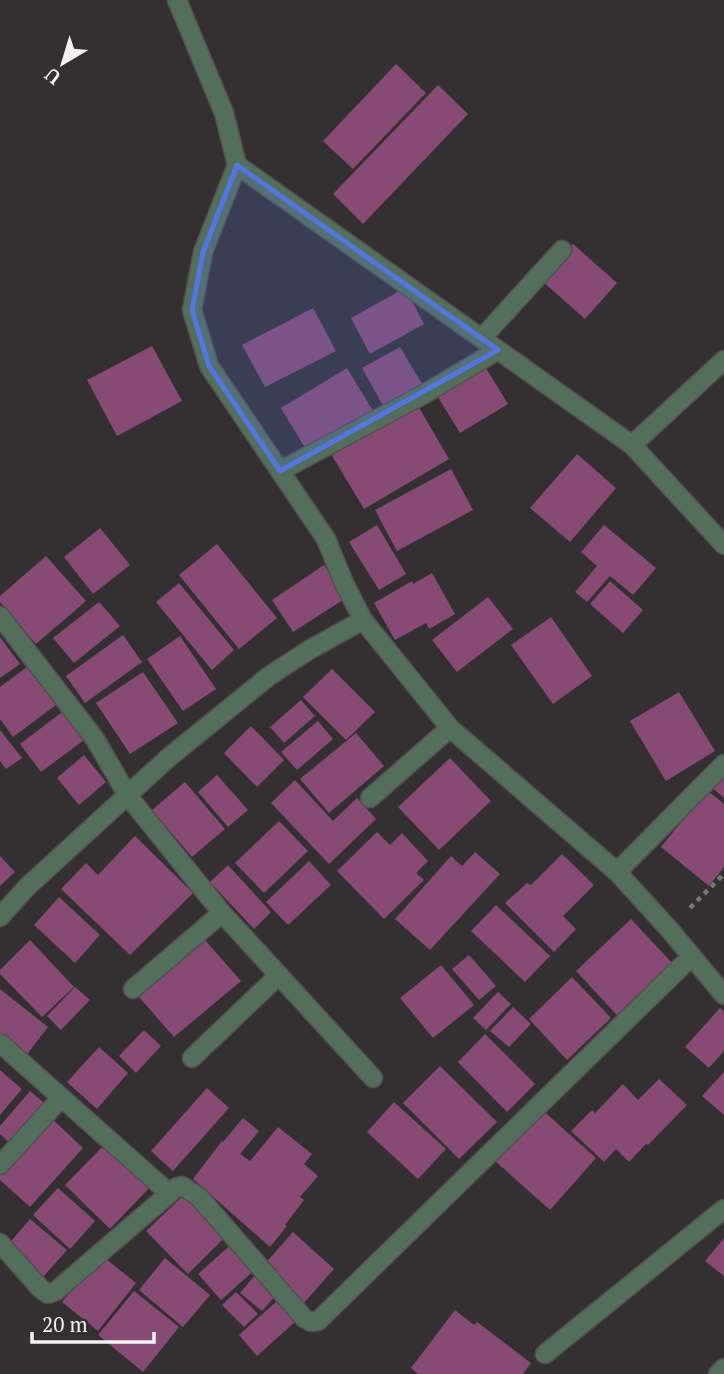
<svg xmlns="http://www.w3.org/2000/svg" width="724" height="1374" viewBox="0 0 724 1374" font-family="'PT Serif',serif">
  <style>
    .building { fill: #864a74 }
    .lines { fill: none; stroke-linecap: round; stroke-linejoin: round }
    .minor-casing { stroke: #534f51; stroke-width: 21 }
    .path { stroke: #787577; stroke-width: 4.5; stroke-dasharray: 5 5; stroke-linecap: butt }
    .minor { stroke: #536f5b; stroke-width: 18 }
    .marked { fill: #5377df; fill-opacity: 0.2; stroke: #5377df; stroke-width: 5; stroke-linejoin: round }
  </style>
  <rect width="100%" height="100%" fill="#343032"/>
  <path class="building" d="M396 64 426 93 353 169 323 141Z
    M438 85 468 114 363 224 333 194Z
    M573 244 617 283 585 319 541 280Z
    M405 288 424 324 370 354 351 318Z
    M313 308 336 351 265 387 242 345Z
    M152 346 182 401 117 436 87 380Z
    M400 347 425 389 386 411 362 368Z
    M484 365 508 404 460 433 436 394Z
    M347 368 373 411 307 451 281 408Z
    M417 404 449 459 364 509 331 454Z
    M577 454 616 488 570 542 530 508Z
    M451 469 473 510 397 551 375 510Z
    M377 525 406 574 379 590 349 542Z
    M604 525 656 568 633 595 610 576 587 602 575 592 597 566 581 552Z
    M100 528 130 565 93 594 64 557Z
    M217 544 277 618 239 649 179 575Z
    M46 556 86 601 36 644 0 602V596Z
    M324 565 346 598 293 632 272 600Z
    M432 573 455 614 429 629 426 623 395 640 374 603 412 581 413 584Z
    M610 581 643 610 623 633 590 604Z
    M179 583 234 650 212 670 156 602Z
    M488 597 513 629 457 672 432 640Z
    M99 602 120 626 74 663 53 638Z
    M551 617 592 676 553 704 511 645Z
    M123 635 142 662 85 703 66 676Z
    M180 636 216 689 183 711 147 659Z
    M0 637 20 664 0 678Z
    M31 664 60 702 13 737 0 719V687Z
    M332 669 375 712 346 740 303 697Z
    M143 672 178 723 130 754 96 703Z
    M679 692 715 751 666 781 630 721Z
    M301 700 315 716 284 743 270 727Z
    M66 709 88 737 41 772 20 744Z
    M318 721 333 739 297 770 281 752Z
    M251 726 284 760 257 787 224 753Z
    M0 730 22 758 6 769 0 761Z
    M356 733 384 766 329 813 300 779Z
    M84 755 106 782 79 805 57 778Z
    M450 758 491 801 439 850 398 807Z
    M724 767V798L709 785Z
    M217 775 248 810 228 827 198 792Z
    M295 780 333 821 357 798 376 819 329 864 271 803Z
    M185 782 225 829 192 857 152 810Z
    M707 790 724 804V867L709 886 661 847Z
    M279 821 308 851 264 893 235 863Z
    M377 832 390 845 402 833 428 861 416 873 424 880 384 919 337 871Z
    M135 836 193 893 130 955 61 889 86 863 98 875Z
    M475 852 500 874 430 950 395 919 451 856 462 866Z
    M562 854 594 885 563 916 576 929 554 952 505 903 527 883 531 885Z
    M0 856 15 872 0 886Z
    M309 861 331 885 288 925 266 902Z
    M228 865 271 912 254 929 210 882Z
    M59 897 100 935 75 963 34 925Z
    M496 905 550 956 525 982 471 931Z
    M631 919 672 963 617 1015 576 971Z
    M30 940 74 987 42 1017 0 974V970Z
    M205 940 241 981 174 1037 138 996Z
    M469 955 496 986 479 1000 452 969Z
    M441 965 474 1005 433 1038 400 998Z
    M572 977 611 1018 567 1060 529 1019Z
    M75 987 90 1000 61 1030 47 1016Z
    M0 989 48 1027 25 1057 0 1037Z
    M498 992 511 1004 486 1030 473 1018Z
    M513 1007 531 1024 509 1047 490 1031Z
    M720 1008 724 1011V1051L709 1068 685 1047Z
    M144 1030 161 1046 136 1073 119 1056Z
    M485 1034 535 1084 507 1112 458 1062Z
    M99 1047 128 1073 97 1109 67 1082Z
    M440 1066 497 1122 459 1159 403 1103Z
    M0 1070 22 1089 0 1115Z
    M724 1072V1115L702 1096Z
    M659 1079 687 1105 648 1145 646 1144 629 1162 616 1149 604 1162 571 1131 592 1110 595 1113 623 1084 638 1100Z
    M207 1088 229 1108 173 1171 151 1151Z
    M30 1091 49 1107 14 1147 0 1134V1126Z
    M394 1102 446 1149 418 1179 367 1132Z
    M540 1108 596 1158 550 1210 493 1159Z
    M49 1116 83 1148 30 1207 0 1180V1170Z
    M243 1118 259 1131 240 1154 250 1161 278 1127 312 1154 304 1164 318 1176 300 1197 304 1200 285 1225 287 1226 270 1247 193 1179 222 1141 223 1142Z
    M107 1142 152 1185 110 1229 65 1185Z
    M58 1188 95 1221 70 1249 33 1215Z
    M185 1194 226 1236 188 1274 146 1231Z
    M30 1219 67 1250 43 1277 7 1246Z
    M293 1232 334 1269 303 1304 262 1267Z
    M724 1238V1276L705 1261Z
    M235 1241 258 1267 221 1300 198 1274Z
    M101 1255 136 1283 98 1331 62 1302Z
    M165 1258 210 1295 183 1327 139 1290Z
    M256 1274 278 1293 262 1311 240 1293Z
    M134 1291 179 1327 143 1372 98 1335Z
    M236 1292 258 1314 244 1327 222 1305Z
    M277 1301 296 1321 257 1356 239 1335Z
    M455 1310 474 1325 477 1322 531 1363 523 1374H418L411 1368Z"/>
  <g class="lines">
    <defs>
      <path id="minor" d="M177 0 224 113 237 165 203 252 192 310 209 366 326 539 344 583 363 620 450 728 617 872 669 929 724 995
        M237 165 632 445 724 360
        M482 338 562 250
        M632 445 724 545
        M280 471 426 393 498 350
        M0 616 95 739 128 796 222 913 373 1078
        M370 798 450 728
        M617 872 724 764
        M0 917 27 887 167 759 269 676 309 650 363 620
        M133 989 222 913
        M0 1043 169 1193
        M192 1058 279 975
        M0 1165 61 1098
        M0 1243 41 1289 48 1294 56 1291 177 1187 182 1186 199 1197 304 1318 311 1322 318 1321 691 957
        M545 1354 724 1209
        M718 1374 724 1368"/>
    </defs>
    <use href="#minor" class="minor-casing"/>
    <path class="path" d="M690 908 724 874"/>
    <use href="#minor" class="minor"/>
  </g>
  <path class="marked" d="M237 165 498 350 280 471 209 366 192 310 203 252Z"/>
  <g transform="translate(63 63) rotate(218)" stroke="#343032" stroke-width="5" paint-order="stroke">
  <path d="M0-5L12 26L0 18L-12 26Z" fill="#f4f1f3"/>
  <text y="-10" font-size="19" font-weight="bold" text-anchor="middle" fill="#f4f1f3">U</text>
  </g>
  <path d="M32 1332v10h122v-10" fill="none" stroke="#f4f1f3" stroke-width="3.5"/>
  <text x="42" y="1332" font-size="21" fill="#f4f1f3" stroke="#343032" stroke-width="5" paint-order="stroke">20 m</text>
</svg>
